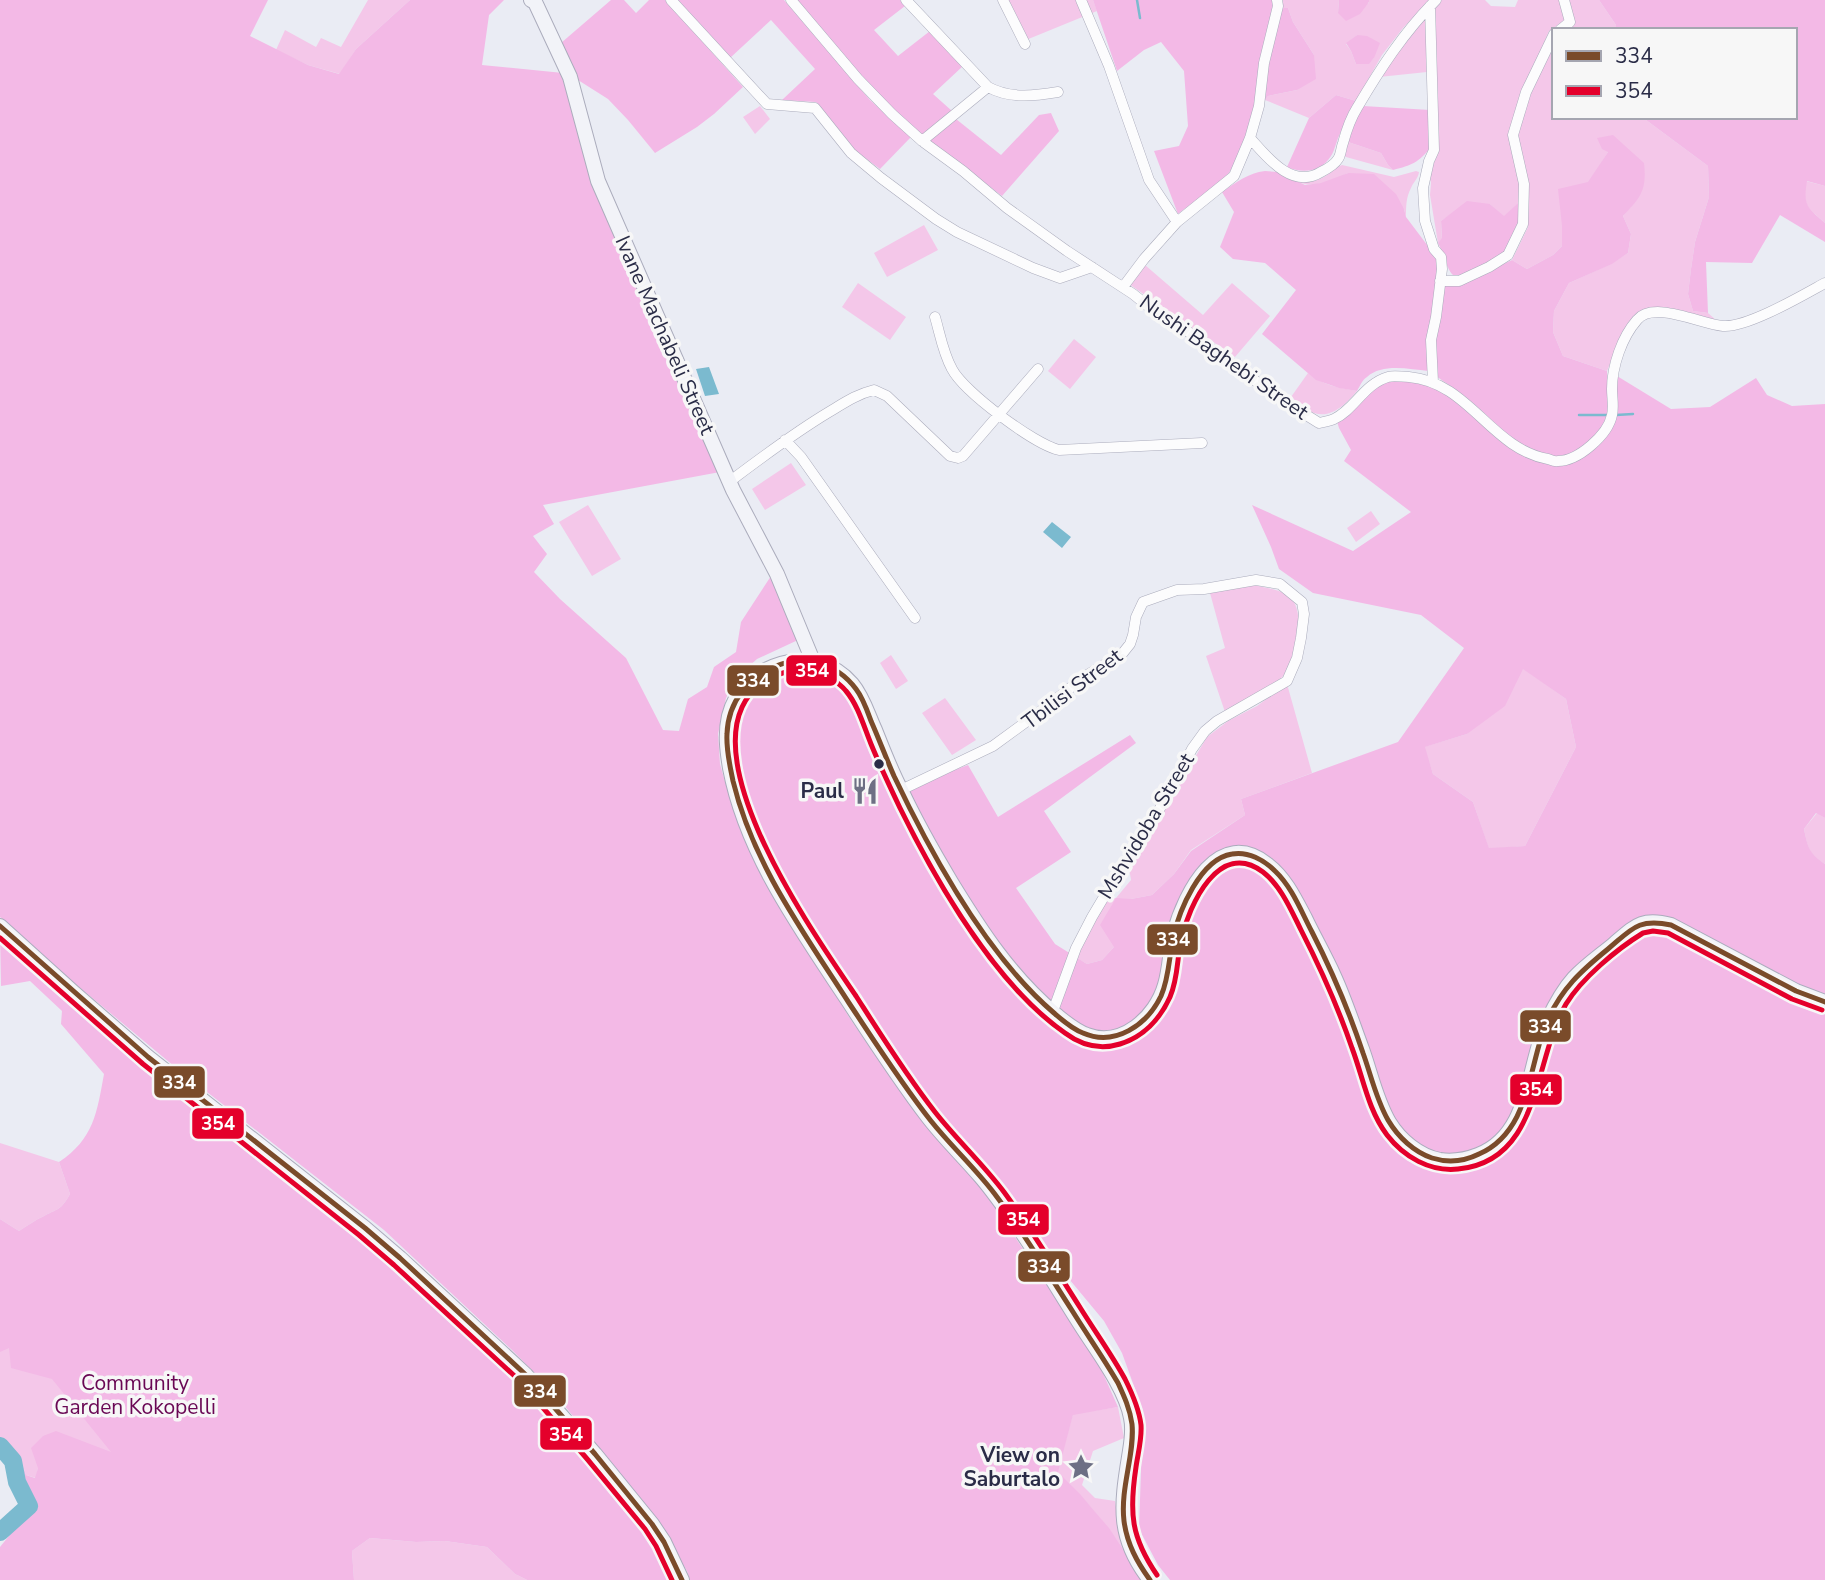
<svg xmlns="http://www.w3.org/2000/svg" width="1825" height="1580" viewBox="0 0 1825 1580" font-family="'Nunito Sans',sans-serif">
  <style>
    .green { fill: #f4c7e9; fill-rule: evenodd }
    .forest { fill: #f3b9e6; fill-rule: evenodd }
    .water { fill: #7bbacf }
    .lines { fill: none; stroke-linecap: round; stroke-linejoin: round }
    .stream { stroke: #7bbacf; stroke-width: 2.5 }
    .river { stroke: #7bbacf; stroke-width: 18 }
    .street-casing { stroke: #abacbc; stroke-width: 11 }
    .secondary-casing { stroke: #abacbc; stroke-width: 16 }
    .street { stroke: #fcfcfd; stroke-width: 10 }
    .secondary { stroke: #f2f3f8; stroke-width: 14 }
    .bus-1-casing { stroke: #f7f7f7; stroke-width: 10 }
    .bus-2-casing { stroke: #f7f7f7; stroke-width: 10 }
    .bus-1 { stroke: #7a4b2a; stroke-width: 5 }
    .bus-2 { stroke: #e4002b; stroke-width: 5 }
    .bus-dot { fill: #2a2c47; stroke: #f7f7f7; stroke-width: 2.5 }
    .labels { text-anchor: middle; stroke-width: 7; stroke-linejoin: round; paint-order: stroke }
    .street-label { font-size: 21px; fill: #2a2c47; stroke: #f7f7f7 }
    .poi-label { font-size: 21px; font-weight: bold; fill: #2a2c47; stroke: #f7f7f7; text-anchor: end }
    .park-label { font-size: 21px; fill: #690754; stroke: #f7f7f7 }
    .line-badge { stroke: #f7f7f7; stroke-width: 2.5 }
    .badge-label { font-size: 19px; text-anchor: middle; font-weight: bold; fill: #fff }
  </style>
  <rect width="100%" height="100%" fill="#eaecf4"/>
  <path class="green" d="M368 0H410L356 49 340 74 308 65 276 50 285 30 316 47 321 38 341 47Z
    M1006 0H1093L1097 11 1026 40Z
    M1283 0H1339L1338 13 1369 3V0H1430L1403 28 1382 55 1356 101 1336 95 1309 118 1265 100 1268 96 1297 90 1314 55 1293 22 1288 8H1282ZM1357 35 1374 58 1368 64H1356L1351 51 1346 44Z
    M1442 0H1485L1491 6 1515 7 1518 0H1559L1567 19 1549 31 1524 91 1510 135 1520 182 1519 202 1504 217 1490 204 1454 212 1441 221 1442 239 1438 243 1430 195 1431 183 1428 166 1437 155 1438 144 1434 7Z
    M1568 0H1599L1616 25V30H1564Z
    M1428 14 1427 72 1379 77 1396 53Z
    M1554 40V117H1642L1708 166 1709 197 1695 242 1691 269 1688 294 1693 311 1708 313 1717 321 1652 308 1622 336 1607 371 1563 356 1553 332 1554 311 1569 283 1611 264 1628 253 1631 234 1623 216 1634 203 1608 152 1562 226V246L1553 255 1527 269 1512 260 1528 227V185L1517 135 1528 95Z
    M760 106 770 119 755 134 743 117Z
    M1348 142 1381 153 1388 165 1393 170 1346 157 1342 154Z
    M1342 165 1394 177 1416 171 1419 172C1418 179 1414 181 1411 188 1406 197 1406 207 1406 217L1404 209 1348 173C1334 180 1314 189 1299 182 1306 182 1315 182 1322 178 1330 174 1334 168 1342 165Z
    M1806 181 1825 186V223C1806 206 1803 207 1806 181Z
    M924 225 938 250 887 277 874 253Z
    M1145 265 1203 315 1232 283 1270 316 1235 357 1129 284Z
    M858 283 906 317 890 340 842 307Z
    M1074 339 1096 357 1070 389 1048 371Z
    M1308 373C1322 385 1340 388 1357 391 1347 403 1332 419 1314 413 1306 411 1298 402 1291 397Z
    M791 463 806 485 765 510 752 489Z
    M588 505 621 559 592 576 559 522Z
    M1371 511 1380 524 1356 542 1347 528Z
    M1254 585C1265 588 1281 589 1290 597 1306 611 1297 659 1285 674 1275 687 1241 703 1225 712L1206 656 1225 648 1210 593Z
    M891 655 908 681 896 689 880 663Z
    M1523 668 1566 699 1576 747 1525 846 1489 849 1473 802 1433 774 1424 747 1467 734Z
    M1287 684 1312 773 1241 799 1245 815 1191 850 1174 874 1152 895 1131 899H1116L1114 947 1102 960 1087 964 1077 958 1083 941 1108 898H1116L1131 880 1129 868 1207 737 1228 721 1257 706Z
    M945 698 976 740 952 755 922 713Z
    M1817 813 1825 818V864C1808 853 1808 848 1804 829Z
    M0 1143 59 1162 70 1194C61 1210 59 1208 44 1216 35 1220 27 1226 19 1231L0 1219Z
    M0 1335 169 1453 38 1468 36 1478 26 1475 21 1460 0 1438Z
    M1118 1407 1124 1438 1093 1451 1082 1485 1095 1498 1115 1501 1120 1532 1130 1559C1109 1527 1086 1499 1057 1472L1073 1414Z
    M370 1538 416 1542 445 1541 487 1547 515 1574 527 1580H354L352 1551Z"/>
  <path class="forest" d="M0 0H268L250 36 308 65 339 74 356 49 410 0H504L489 15 482 65 563 73 720 472 543 505 554 524 533 536 547 554 534 572 560 599 626 658 663 730 679 731 688 699 707 687 714 667 736 652 741 622 773 573 798 640 757 659 737 677 726 698 718 734 720 764 728 792 756 860 849 1017 896 1086 967 1168 997 1210 1098 1362 1118 1407 1073 1415 1058 1472 1080 1494 1109 1528 1144 1580H690L687 1571 652 1513 555 1394 513 1351 384 1230 175 1067 48 961 0 917Z
    M611 0H624L636 13 649 0H665L743 87 714 114 697 127 655 153 628 120 608 99 578 80 561 43Z
    M678 0H784L870 100 911 137 880 169 853 149 816 102 782 100 815 69 771 20 730 58Z
    M797 0H900L905 6 874 30 898 56 930 31 963 66 933 94 952 111 922 136 864 80Z
    M1093 0H1272L1273 6C1264 56 1257 131 1229 173 1222 183 1189 205 1178 214L1154 151 1179 146 1188 126 1184 71 1161 42 1144 50 1117 71Z
    M1339 0H1369V2L1360 14 1346 21 1338 13Z
    M1599 0H1825V186L1807 181C1803 206 1807 207 1825 223V242L1780 215 1752 263 1706 262 1708 313 1693 311 1688 294 1691 269 1695 242 1709 197 1708 166 1642 117H1795V30H1616V25Z
    M1282 8H1288L1293 22 1314 55 1316 79 1297 90 1268 96 1265 100 1268 65Z
    M1357 35 1367 36 1380 43 1374 58 1369 64H1356L1351 51 1346 43Z
    M1336 95 1356 101C1350 112 1344 124 1339 136 1336 142 1335 150 1331 156 1321 172 1303 174 1287 167L1309 118Z
    M1363 106 1430 110 1431 147C1418 163 1412 165 1393 170L1388 165 1381 153 1348 142 1353 123Z
    M1051 113 1059 131 1002 196 928 140 956 119 1001 155 1039 115Z
    M1613 135 1644 163C1647 190 1641 197 1623 216L1631 234 1628 253 1612 264 1569 283 1554 311 1553 332 1563 356 1607 371C1609 405 1613 425 1583 447 1547 476 1508 435 1483 412 1468 398 1452 387 1436 376L1434 341 1442 285H1459L1512 260 1527 269 1553 255 1562 246V226L1558 189 1588 182 1608 152 1602 149 1597 138Z
    M1265 171 1278 172 1305 185 1321 183 1348 173 1374 174 1396 194 1404 209 1406 217 1437 258 1439 264 1428 371C1409 369 1382 363 1367 377 1362 380 1360 386 1357 391L1339 388 1316 380 1262 334 1296 290 1265 263 1233 259 1220 247 1234 212 1222 192C1237 182 1248 173 1265 171Z
    M1467 201 1490 204 1504 216 1519 202 1520 224 1505 252 1486 264 1460 275H1453C1447 270 1443 252 1438 243L1442 238 1441 221Z
    M1390 376 1433 382 1514 445 1559 461 1579 454 1606 430 1617 376 1671 409 1710 407 1756 378 1767 395 1792 406 1825 404V818L1816 813 1804 829C1808 848 1809 853 1825 864V1580H1170L1158 1565 1139 1529 1143 1411 1122 1353 1104 1321 1035 1238 1004 1191 939 1114 831 966 780 883 755 829 737 770 736 728 747 699 768 675 795 664 817 665 847 688 873 745 902 800 1021 981 901 790 968 765 998 817 1130 735 1136 743 1044 811 1071 852 1016 888 1055 944 1087 964 1102 960 1114 947 1100 925 1116 898 1131 899 1152 895 1174 874 1191 851 1245 815 1241 799 1398 742 1464 648 1421 615 1313 593 1279 569 1271 547 1252 505 1353 551 1411 512 1344 461 1351 450 1339 428 1336 418ZM1523 669 1566 699 1576 747 1525 846 1489 848 1473 802 1433 774 1425 747 1467 734 1505 706Z
    M0 932 391 1256 505 1362 592 1463 645 1530 673 1580H527L515 1574 487 1547 445 1541 416 1542 370 1538 352 1551 354 1580H0V1547L17 1526 24 1494 20 1471 15 1457 0 1442V1438L21 1460 26 1475 35 1478 38 1468 31 1448 43 1436 56 1431 111 1452 52 1379 11 1368 9 1348 0 1352V1219L19 1231C27 1226 35 1220 44 1216 59 1208 61 1210 70 1194L59 1162C94 1139 97 1112 104 1074L61 1024 62 1011 30 981 1 986Z"/>
  <path class="water" d="M709 367 719 394 705 396 696 369Z
    M1052 522 1071 537 1062 548 1043 532Z"/>
  <g class="lines">
    <path class="stream" d="M1137 0 1140 18
      M1579 415H1609
      M1616 415 1633 414"/>
    <path class="river" d="M0 1446 13 1461 17 1482 29 1506 0 1532"/>
    <defs>
      <path id="street" d="M671 0 767 104 815 108 851 153 881 178 936 219 957 232 1033 268 1060 278 1092 267
        M791 0 858 79 892 114 922 141 963 171 1007 208 1067 251 1133 294 1153 310 1183 328 1279 398 1319 423C1324 422 1330 421 1334 419 1354 410 1364 384 1388 377 1394 375 1402 377 1409 377 1469 382 1491 449 1548 459 1551 460 1555 462 1558 461 1578 461 1608 435 1612 415 1614 407 1612 397 1612 389 1612 366 1622 337 1637 320 1653 300 1701 324 1723 326 1747 328 1803 295 1825 283
        M906 0 988 87C1010 99 1034 96 1058 92
        M1003 0 1025 44
        M1081 0 1109 66 1149 180 1177 222
        M1430 6 1434 150 1429 161 1423 188 1425 221 1434 249 1441 257 1442 269 1436 317 1431 340 1433 382
        M1560 30 1570 22 1564 0
        M1250 138C1267 157 1292 190 1321 172 1327 169 1335 164 1338 159 1341 155 1341 148 1343 143 1346 132 1350 119 1357 108 1380 69 1404 32 1436 0
        M922 141 988 87
        M1440 281H1459L1489 267 1508 255 1523 224 1524 184 1513 135 1526 92 1554 34
        M1123 287 1144 259 1177 222 1234 176 1250 138 1259 106 1264 63 1278 6 1277 0
        M935 317C940 334 943 353 952 369 964 392 1034 444 1059 450L1202 443
        M785 440 801 457 915 618
        M729 482C762 457 794 433 829 412 844 403 857 394 874 390L887 396 950 456 958 458 963 456 1038 369
        M901 790 993 746 1045 708 1084 677 1122 654 1130 644 1133 635 1136 617 1143 602 1177 590 1204 589 1256 580 1280 584 1302 602 1304 614 1301 638 1297 658 1287 681 1217 721 1205 731 1192 749 1169 793 1127 864 1111 885 1092 917 1076 948 1053 1011"/>
      <path id="secondary" d="M531 0 535 2 570 77 598 181 733 490 777 574 813 661
        M0 926 73 992 148 1057 365 1228 400 1258 526 1375 595 1454 652 1524 664 1542 682 1580
        M1150 1580C1117 1538 1121 1506 1129 1457 1131 1444 1134 1431 1131 1418 1126 1389 1098 1352 1082 1327 1061 1294 1041 1260 1019 1228 1006 1210 994 1192 980 1176 963 1156 944 1138 928 1117 899 1079 873 1039 847 999 800 928 746 853 730 768 727 750 725 734 729 716 742 663 815 640 852 684 863 697 868 715 875 730 883 750 891 771 901 790 916 822 933 852 951 882 981 931 1010 976 1055 1014 1065 1022 1075 1031 1087 1035 1122 1048 1156 1017 1165 985 1170 968 1170 950 1174 933 1185 893 1219 825 1268 865 1285 878 1295 899 1305 918 1314 937 1325 956 1334 976 1345 1000 1353 1025 1362 1049 1371 1074 1376 1100 1389 1122 1400 1140 1419 1156 1440 1160 1454 1162 1465 1160 1478 1155 1531 1135 1527 1066 1547 1022 1554 1007 1564 989 1574 978 1586 965 1601 955 1614 944 1635 926 1642 917 1671 925L1796 991 1825 1002"/>
    </defs>
    <use href="#street" class="street-casing"/>
    <use href="#secondary" class="secondary-casing"/>
    <use href="#street" class="street"/>
    <use href="#secondary" class="secondary"/>
    <defs>
      <path id="bus-1" d="M0 926 148 1057 365 1228 400 1258 526 1375 595 1454 652 1524 664 1542 682 1580
        M1150 1580C1137 1562 1127 1544 1124 1521 1120 1488 1135 1454 1132 1424 1130 1409 1124 1396 1118 1383 1104 1359 1088 1336 1073 1312 1047 1272 1023 1231 994 1193 974 1167 951 1146 931 1121 901 1083 875 1042 849 1003 804 933 753 864 733 781 730 766 726 750 727 734 729 668 814 633 856 689 863 698 867 710 871 721 879 739 886 758 894 776 932 856 986 955 1054 1013 1062 1020 1072 1029 1083 1033 1115 1047 1147 1025 1161 996 1169 978 1169 958 1173 938 1179 911 1200 859 1232 854 1248 851 1264 860 1275 871 1292 887 1301 911 1312 932 1332 971 1349 1011 1363 1053 1371 1075 1376 1099 1388 1120 1398 1137 1414 1152 1432 1158 1448 1163 1465 1161 1479 1154 1531 1131 1528 1066 1547 1021 1562 988 1581 971 1608 949 1632 929 1638 918 1671 925L1796 991 1825 1002"/>
      <path id="bus-2" d="M0 938 143 1064 359 1235 394 1265 520 1381 588 1460 645 1529 656 1546 672 1580
        M1157 1575C1131 1537 1129 1513 1136 1467 1138 1453 1142 1439 1141 1425 1139 1408 1132 1393 1125 1379 1112 1355 1096 1333 1081 1309 1056 1270 1032 1230 1004 1192 983 1164 957 1140 935 1112 906 1075 881 1035 856 996 816 937 678 744 762 683 781 670 807 665 828 676 833 679 843 687 846 691 858 705 864 727 871 744 880 766 890 787 900 808 937 883 996 985 1065 1033 1081 1045 1100 1050 1120 1044 1143 1037 1160 1019 1170 997 1178 979 1177 959 1181 940 1189 905 1219 839 1263 872 1281 886 1291 910 1301 930 1321 969 1338 1007 1352 1048 1363 1077 1368 1110 1387 1135 1404 1157 1430 1172 1458 1169 1542 1161 1533 1060 1566 1004 1582 978 1617 949 1643 933L1653 931 1668 933 1792 999 1822 1010"/>
    </defs>
    <use href="#bus-1" class="bus-1-casing"/>
    <use href="#bus-2" class="bus-2-casing"/>
    <use href="#bus-1" class="bus-1"/>
    <use href="#bus-2" class="bus-2"/>
  </g>
  <defs>
    <symbol id="restaurant-bare" viewBox="-9 -9 18 18"><path d="M-5-6h1v4h1v-4h1v4h1v-4h1v5L-1.5 .5V6h-2V.5L-5-1ZM5-6V6H3V1.5H1.5Q1.5-4 5-6Z" fill="#6d6f84" stroke="#f7f7f7" stroke-width="2.5" paint-order="stroke"/></symbol>
    <symbol id="sight-bare" viewBox="-9 -9 18 18"><path d="M0-6L1.8-2.2L6-1.7L2.9 1.2L3.7 5.4L0 3.3L-3.7 5.4L-2.9 1.2L-6-1.7L-1.8-2.2Z" fill="#6d6f84" stroke="#f7f7f7" stroke-width="2.5" paint-order="stroke"/></symbol>
  </defs>
  <g fill-rule="evenodd">
    <use href="#restaurant-bare" x="846" y="772" width="38" height="38"/>
    <use href="#sight-bare" x="1062" y="1448" width="38" height="38"/>
  </g>
  <circle class="bus-dot" cx="879" cy="764" r="6"/>
  <g class="labels">
    <g class="street-label">
      <text transform="translate(665 335) rotate(66)" y="7">Ivane Machabeli Street</text>
      <text transform="translate(1224 357) rotate(35)" y="7">Nushi Baghebi Street</text>
      <text transform="translate(1072 689) rotate(-37)" y="7">Tbilisi Street</text>
      <text transform="translate(1146 826) rotate(-59)" y="7">Mshvidoba Street</text>
    </g>
    <g class="poi-label">
      <text x="844" y="798">Paul</text>
      <text x="1060" y="1462">View on<tspan x="1060" dy="24">Saburtalo</tspan></text>
    </g>
    <g class="park-label">
      <text x="135" y="1390">Community<tspan x="135" dy="24">Garden Kokopelli</tspan></text>
    </g>
  </g>
  <g class="line-badge">
    <rect x="785" y="654" width="53" height="33" rx="7" fill="#e4002b"/>
    <rect x="726" y="664" width="54" height="33" rx="7" fill="#7a4b2a"/>
    <rect x="1146" y="923" width="53" height="33" rx="7" fill="#7a4b2a"/>
    <rect x="1519" y="1009" width="53" height="34" rx="7" fill="#7a4b2a"/>
    <rect x="153" y="1065" width="53" height="34" rx="7" fill="#7a4b2a"/>
    <rect x="1509" y="1073" width="54" height="33" rx="7" fill="#e4002b"/>
    <rect x="191" y="1107" width="54" height="33" rx="7" fill="#e4002b"/>
    <rect x="997" y="1203" width="53" height="33" rx="7" fill="#e4002b"/>
    <rect x="1017" y="1250" width="54" height="33" rx="7" fill="#7a4b2a"/>
    <rect x="513" y="1374" width="54" height="34" rx="7" fill="#7a4b2a"/>
    <rect x="539" y="1417" width="54" height="34" rx="7" fill="#e4002b"/>
  </g>
  <g class="badge-label">
    <text x="812" y="677">354</text>
    <text x="753" y="687">334</text>
    <text x="1173" y="946">334</text>
    <text x="1545" y="1033">334</text>
    <text x="179" y="1089">334</text>
    <text x="1536" y="1096">354</text>
    <text x="218" y="1130">354</text>
    <text x="1023" y="1226">354</text>
    <text x="1044" y="1273">334</text>
    <text x="540" y="1398">334</text>
    <text x="566" y="1441">354</text>
  </g>
  <rect x="1552" y="28" width="245" height="91" fill="#f7f7f7" stroke="#a5a6b1" stroke-width="2"/>
  <rect x="1566" y="51" width="35" height="10" fill="#7a4b2a" stroke="#a5a6b1" stroke-width="2"/>
  <text x="1615" y="63" font-size="21" fill="#2a2c47">334</text>
  <rect x="1566" y="86" width="35" height="10" fill="#e4002b" stroke="#a5a6b1" stroke-width="2"/>
  <text x="1615" y="98" font-size="21" fill="#2a2c47">354</text>
</svg>
